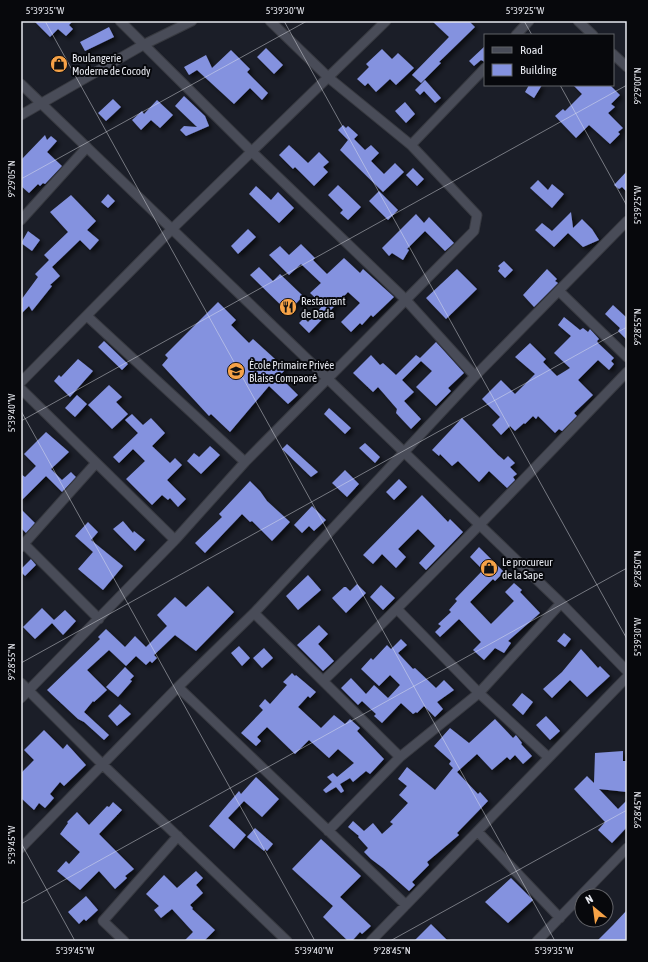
<svg xmlns="http://www.w3.org/2000/svg" width="648" height="962" viewBox="0 0 648 962" font-family="'Asap Condensed',sans-serif">
  <style>
    .building { fill: #8492df; filter: url(#shadow) }
    .lines { fill: none; stroke-linecap: round; stroke-linejoin: round }
    .minor-casing { stroke: #383a41; stroke-width: 11 }
    .minor { stroke: #494c58; stroke-width: 9 }
    .ticks { fill: none; stroke: #e7e9f0; stroke-width: 1; stroke-opacity: 0.45 }
    .labels { text-anchor: middle; stroke-width: 4; stroke-linejoin: round; paint-order: stroke }
    .poi-label { font-size: 11px; fill: #e7e9f0; stroke: #07080c; text-anchor: start }
    .neatline { fill: none; stroke: #e7e9f0; stroke-width: 1.5 }
    .ticks-label { font-size: 10px; text-anchor: middle; fill: #e7e9f0 }
  </style>
  <defs>
    <filter id="shadow"><feDropShadow dx="3" dy="3" stdDeviation="2" flood-color="#0009"/></filter>
  </defs>
  <rect width="100%" height="100%" fill="#1b1e28"/>
  <path class="building" d="M34 21H73L69 25 73 29 66 36 58 29 50 37Z
    M432 21H469L475 27 439 62 441 63 421 83 412 75 449 37Z
    M109 27 114 37 85 51 80 42Z
    M485 46V62L481 60 474 66 469 61Z
    M266 48 283 65 274 74 257 57Z
    M382 49 392 59 398 53 414 68 396 85 390 79 376 92 368 83 365 86 357 79 369 67 366 64Z
    M231 50 250 69 247 72 268 93 262 100 250 88 234 104 197 70 189 75 184 67 206 55 212 68Z
    M425 80 441 98 435 103 424 91 420 95 415 90Z
    M529 85H542L534 98 525 92Z
    M573 85H610L620 95 611 104 615 107 608 113 623 128 618 132 620 134 610 144 589 125 576 138 555 116 563 109 565 111 582 94Z
    M184 96 205 116 209 126 186 136 180 130 184 126 197 127 175 106Z
    M113 99 121 107 106 121 98 113Z
    M157 100 173 115 160 128 151 120 141 130 132 120 142 111 144 114Z
    M405 102 415 114 406 123 395 111Z
    M343 125 346 128 348 126 358 135 354 139 365 150 371 145 379 153 371 161 384 174 395 163 404 172 383 192 340 150 348 140 338 130Z
    M45 135 47 140 51 136 57 141 47 152 62 166 45 184 43 183 40 186 38 184 29 193 21 186V160Z
    M289 145 308 163 319 152 329 162 323 167 328 172 314 186 295 167 293 169 279 155Z
    M413 168 424 179 417 186 406 175Z
    M627 171V192L622 187 619 189 614 185Z
    M538 180 548 190 552 184 564 194 552 208 530 188Z
    M338 185 361 207 348 220 340 213 343 210 328 195Z
    M256 186 271 200 278 192 294 208 279 223 249 194Z
    M379 191 398 210 388 220 369 201Z
    M108 194 115 201 108 208 101 202Z
    M71 195 96 221 87 230 99 240 90 250 80 240 52 267 60 276 50 285 52 286 32 311 29 306 21 314V300L38 277 35 274 49 260 44 255 68 232 50 212Z
    M571 212 573 228 582 219 592 229 599 240 583 247 568 233 554 247 535 230 542 223 552 231Z
    M416 214 424 223 429 217 454 243 445 251 425 231 407 249 409 250 403 260 392 253 389 256 382 248Z
    M248 229 256 237 238 254 231 246Z
    M28 231 40 240 32 251 21 243Z
    M301 244 315 258 313 260 327 274 344 258 360 273 363 269 394 297 373 317 371 315 362 325 360 323 351 332 341 322 360 303 348 292 309 333 299 323 304 318 308 322 323 305 310 293 321 283 301 264 289 275 269 255 280 246 289 255Z
    M504 261 513 270 505 278 498 271 500 268 498 266Z
    M259 267 273 281 280 274 303 296 288 312 250 275Z
    M457 269 477 289 446 319 426 298Z
    M547 269 557 279 555 281 558 283 534 307 523 295Z
    M218 302 236 320 231 325 249 343 253 339 286 369 279 376 298 395 288 404 269 386 230 432 211 414 209 416 162 365 168 358 165 355Z
    M613 305 627 318V340L618 331 620 328 605 314Z
    M564 317 580 330 583 328 588 332 590 329 599 339 597 341 598 343 614 358 611 361 614 364 609 370 598 360 578 380 593 395 574 413 577 416 562 431 559 429 555 433 538 416 536 419 533 416 525 424 524 423 515 431 510 426 501 435 492 425 500 417 482 399 501 380 515 394 535 374 515 357 530 343 546 359 543 362 557 376 570 368 554 353 571 336 558 325Z
    M104 341 128 364 122 370 98 347Z
    M436 342 464 373 448 388 451 391 436 406 416 387 432 371 421 361 402 380 414 392 404 401 421 419 411 429 396 413 397 409 378 387 373 392 353 373 371 355 380 365 383 363 396 375 416 355 420 358Z
    M78 359 93 371 70 397 54 381 59 375 61 377Z
    M109 385 122 397 116 402 128 414 112 429 88 405Z
    M77 395 87 404 75 417 65 408Z
    M329 408 351 428 345 434 324 414Z
    M132 414 143 425 151 418 165 433 152 446 170 463 175 458 182 465 167 480 186 499 178 507 170 498 168 500 162 495 152 505 126 479 145 461 133 449 119 463 113 457 138 433 125 420Z
    M462 418 498 455 504 460 508 456 515 463 510 467 517 474 513 477 515 480 507 488 489 471 479 482 458 461 452 466 440 454 439 456 432 450Z
    M46 432 69 452 51 469 62 480 71 472 76 477 62 492 46 476 21 501V474L25 477 36 466 24 454Z
    M365 443 380 457 375 463 359 448Z
    M287 444 318 472 311 477 282 449Z
    M210 446 220 455 201 474 187 461 194 453 199 457Z
    M345 470 359 484 347 497 332 483Z
    M399 479 407 487 394 500 386 492Z
    M250 481 260 491 267 501 290 522 272 541 252 521 250 522 242 514 205 553 195 543 222 517 219 514Z
    M422 495 448 522 450 519 463 532 426 570 419 563 435 546 418 529 398 549 406 557 396 568 382 554 373 564 363 555Z
    M312 506 326 520 314 531 309 526 302 533 294 525Z
    M21 509 35 523 26 533 21 528Z
    M123 521 133 533 134 531 145 540 135 551 113 529Z
    M88 522 98 532 91 540 123 566 103 590 78 569 93 552 75 536Z
    M479 547 504 572 495 581 493 579 470 602 491 624 514 601 505 592 514 583 522 590 520 592 540 613 508 641 511 643 504 653 495 648 484 660 473 650 481 642 459 619 440 637 435 632 441 626 438 624 451 612 449 610 457 601 455 599 483 570 470 557Z
    M31 559 36 565 25 576 21 572V569Z
    M308 575 321 590 298 610 286 596Z
    M357 584 366 593 346 613 332 598 344 587H346L350 591Z
    M381 585 395 598 383 610 370 597Z
    M208 586 234 612 196 651 175 635 154 655 157 658 152 663 150 661 146 665 136 656 126 666 109 650 87 670 107 690 94 702 93 701 84 712 109 735 104 740 84 722 78 719 47 690 100 639 98 637 106 629 125 647 135 636 146 647 167 626 157 615 175 597 186 607Z
    M42 608 54 620 65 610 76 621 63 635 52 623 35 639 23 627Z
    M319 625 328 634 318 644 334 661 323 671 297 645Z
    M564 633 571 639 565 647 557 641Z
    M401 639 407 645 398 653 413 669 415 668 436 688 444 680 454 690 437 702 443 709 435 717 424 706 417 713 416 712 413 714 401 703 382 723 374 716 376 714 362 701 358 705 341 688 351 678 366 694 374 685 388 698 400 685 390 675 379 686 361 669 371 658 373 660 387 645 391 649Z
    M239 646 250 658 242 666 231 653Z
    M264 648 273 658 262 668 253 658Z
    M581 649 598 668 600 666 610 676 587 697 570 680 552 698 543 689 562 672Z
    M125 667 134 676 130 680 132 681 118 697 106 687Z
    M292 673 295 676 296 675 316 692 310 698 308 696 298 707 321 728 334 715 345 724 350 719 360 728 357 731 384 759 370 774 366 771 353 782 350 778 340 784 344 791 341 793 336 787 326 793 323 790 332 782 327 777 333 773 337 777 354 763 338 749 329 758 309 740 295 754 267 727 257 737 261 741 256 746 241 733 263 710 259 706 265 699 270 704 287 685 283 682Z
    M522 693 533 702 523 715 512 705Z
    M120 704 131 714 117 726 108 716Z
    M546 716 560 731 550 740 536 725Z
    M495 719 513 738 516 735 522 743 521 744 532 756 523 764 515 755 510 760 507 757 492 770 477 754 457 772 478 794 480 792 488 801 457 833 459 835 427 862 429 865 412 882 415 885 409 891 383 868 371 859 364 852 368 848 358 837 359 836 348 827 353 821 364 831 373 823 382 834 393 824 390 822 408 803 399 795 407 786 398 779 407 767 435 790 453 768 449 764 451 761 434 746 450 728 469 743Z
    M44 730 63 749 67 744 86 765 64 786 60 782 50 794 54 798 45 808 39 803 34 810 21 798V773L34 760 24 750Z
    M623 751V761H627V792L599 789 618 809 627 800V827L612 843 598 830 605 822 574 789 587 776 594 783 595 753Z
    M256 777 279 799 262 817 244 801 228 818 246 835 234 849 209 826 239 791 241 794Z
    M113 802 122 810 99 834 134 869 125 876 127 878 115 889 99 871 80 890 57 871 66 861 69 864 80 852 60 834 68 823 67 822 77 812 89 825 107 806 109 807Z
    M255 828 273 844 267 851 265 849 264 851 247 837Z
    M321 839 361 876 340 897 371 926 362 934 360 932 352 941H348L323 917 333 906 292 869Z
    M196 871 203 878 196 885 203 893 190 905 193 908 192 909 215 930 204 941H184L193 932 172 909 161 918 154 910 159 906 146 894 164 875 177 888Z
    M511 878 533 900 508 923 485 902Z
    M86 896 98 910 86 921 84 919 79 924 68 912Z
    M627 910V941H597L613 925Z
    M431 924 448 941H414Z"/>
  <g class="lines">
    <defs>
      <path id="minor" d="M120 21 251 151 405 299 475 376
        M578 21 593 35
        M516 35 529 21
        M613 54 627 67
        M21 84 561 603 627 671
        M21 115 143 45 192 21
        M411 145 485 68
        M21 220 87 147
        M559 291 627 357
        M87 316 245 462
        M21 382 172 229 386 21
        M21 389 175 540
        M24 544 99 619
        M21 547 96 463
        M397 609 479 693 548 757
        M254 613 400 757
        M323 681C427 581 527 476 627 372
        M21 683 102 764 287 941
        M178 687 406 905
        M21 698 175 540 245 462 474 231 477 215 411 145 329 78 270 21
        M328 831 400 757 479 693 561 603
        M478 832 560 918
        M21 848 178 687 254 613 475 376 627 221
        M124 941 103 921 178 836
        M371 941 627 677
        M537 941 627 848"/>
    </defs>
    <use href="#minor" class="minor-casing"/>
    <use href="#minor" class="minor"/>
  </g>
  <path class="ticks" d="M45 21 555 941M284 21 627 639M524 21 532 35M560 85 627 206M21 179 307 21M21 411 315 941M21 421 627 85M21 663 627 327M21 843 75 941M21 904 627 568M390 941 627 810"/>
  <defs>
    <symbol id="shop-disc" viewBox="-11 -11 22 22"><circle r="9.5" fill="#f6a247" stroke="#07080c"/><path d="M-5-2.5h2.3a2.7 3.5 0 0 1 5.4 0H5L5.5 6h-11ZM-1.5-2.5h3a1.5 2.3 0 0 0-3 0Z" fill="#111"/></symbol>
    <symbol id="restaurant-disc" viewBox="-11 -11 22 22"><circle r="9.5" fill="#f6a247" stroke="#07080c"/><path d="M-5-6h1v4h1v-4h1v4h1v-4h1v5L-1.5 .5V6h-2V.5L-5-1ZM5-6V6H3V1.5H1.5Q1.5-4 5-6Z" fill="#111"/></symbol>
    <symbol id="school-disc" viewBox="-11 -11 22 22"><circle r="9.5" fill="#f6a247" stroke="#07080c"/><path d="M0-5L7-2L0 1L-7-2ZM-4 1L0 2.5L4 1V4Q0 6-4 4Z" fill="#111"/></symbol>
  </defs>
  <g fill-rule="evenodd">
    <use href="#shop-disc" x="49" y="54" width="20" height="20"/>
    <use href="#restaurant-disc" x="278" y="297" width="20" height="20"/>
    <use href="#school-disc" x="226" y="361" width="20" height="20"/>
    <use href="#shop-disc" x="479" y="558" width="20" height="20"/>
  </g>
  <g class="labels">
    <g class="poi-label">
      <text x="72" y="62">Boulangerie<tspan x="72" dy="13">Moderne de Cocody</tspan></text>
      <text x="301" y="305">Restaurant<tspan x="301" dy="13">de Dada</tspan></text>
      <text x="249" y="369">École Primaire Privée<tspan x="249" dy="13">Blaise Compaoré</tspan></text>
      <text x="502" y="566">Le procureur<tspan x="502" dy="13">de la Sape</tspan></text>
    </g>
  </g>
  <rect width="648" height="962" fill="none" stroke="#07080c" stroke-width="44"/>
  <rect x="484" y="34" width="130" height="52" fill="#07080c" stroke="#616267"/>
  <rect x="492" y="47" width="20" height="6" fill="#494c58" stroke="#616267"/>
  <text x="520" y="54" font-size="12" fill="#e7e9f0">Road</text>
  <rect x="492" y="64" width="20" height="12" fill="#8492df" stroke="#616267"/>
  <text x="520" y="74" font-size="12" fill="#e7e9f0">Building</text>
  <g transform="translate(594 908) rotate(331)"><circle r="19" fill="#07080c" stroke="#616267"/>
  <path d="M0-3L7 15L0 10L-7 15Z" fill="#f6a247"/>
  <text y="-6" font-size="11" font-weight="bold" text-anchor="middle" fill="#e7e9f0">N</text>
  </g>
  <rect x="22" y="22" width="604" height="918" class="neatline"/>
  <g class="ticks-label">
    <text x="45" y="14">5°39'35"W</text>
    <text x="285" y="14">5°39'30"W</text>
    <text x="525" y="14">5°39'25"W</text>
    <text transform="translate(637 86) rotate(-90)" y="4">9°29'00"N</text>
    <text transform="translate(11 179) rotate(-90)" y="4">9°29'05"N</text>
    <text transform="translate(637 205) rotate(-90)" y="4">5°39'25"W</text>
    <text transform="translate(637 327) rotate(-90)" y="4">9°28'55"N</text>
    <text transform="translate(11 413) rotate(-90)" y="4">5°39'40"W</text>
    <text transform="translate(637 569) rotate(-90)" y="4">9°28'50"N</text>
    <text transform="translate(637 637) rotate(-90)" y="4">5°39'30"W</text>
    <text transform="translate(11 662) rotate(-90)" y="4">9°28'55"N</text>
    <text transform="translate(637 810) rotate(-90)" y="4">9°28'45"N</text>
    <text transform="translate(11 845) rotate(-90)" y="4">5°39'45"W</text>
    <text x="75" y="954">5°39'45"W</text>
    <text x="314" y="954">5°39'40"W</text>
    <text x="392" y="954">9°28'45"N</text>
    <text x="554" y="954">5°39'35"W</text>
  </g>
</svg>
